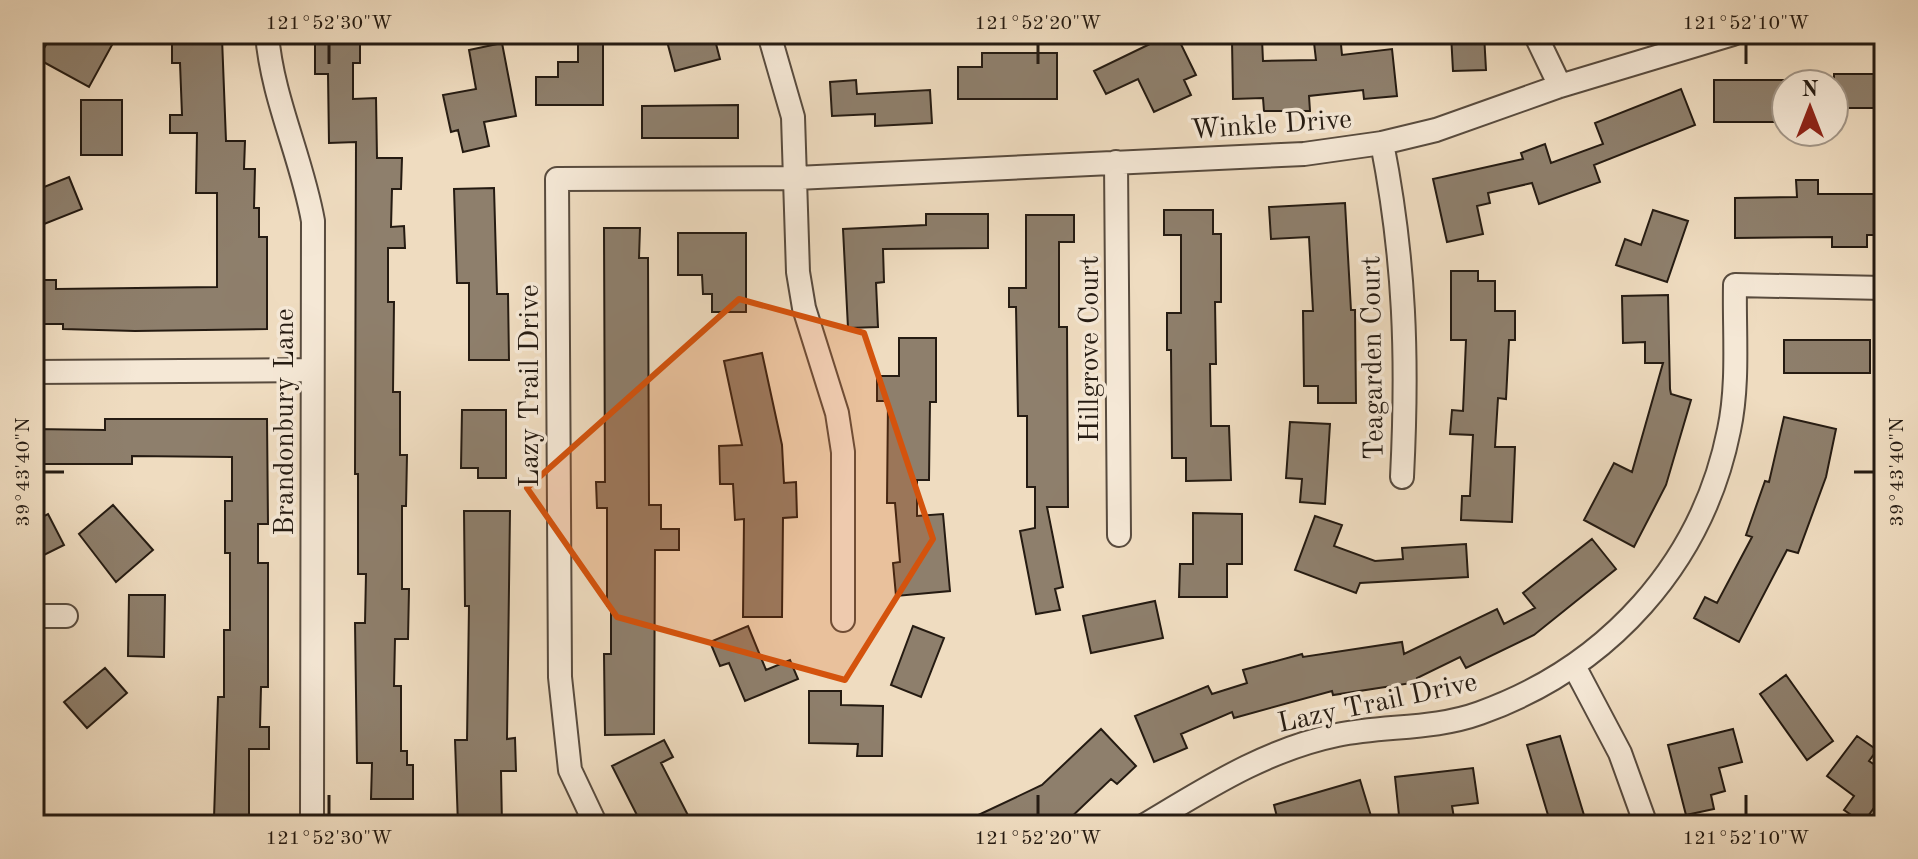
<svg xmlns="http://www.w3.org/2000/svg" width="1918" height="859" viewBox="0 0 1918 859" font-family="'Old Standard TT',serif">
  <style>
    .building { fill: #8e7f6c; stroke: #251b12; stroke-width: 2 }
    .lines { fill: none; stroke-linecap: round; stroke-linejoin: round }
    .street-casing { stroke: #584b3e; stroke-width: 26 }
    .street { stroke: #f5e8d6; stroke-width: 22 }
    .marked { fill: #d4530d; fill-opacity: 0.2; stroke: #d4530d; stroke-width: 6; stroke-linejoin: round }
    .ticks { fill: none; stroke: #251b12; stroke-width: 3 }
    .labels { text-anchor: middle; stroke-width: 7; stroke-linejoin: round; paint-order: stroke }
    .street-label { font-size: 28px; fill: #251b12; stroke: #f5e8d6 }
    .neatline { fill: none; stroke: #251b12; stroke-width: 3 }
    .ticks-label { font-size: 20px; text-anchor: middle; fill: #251b12 }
  </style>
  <rect width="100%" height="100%" fill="#efdcc0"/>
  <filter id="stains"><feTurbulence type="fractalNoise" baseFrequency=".0025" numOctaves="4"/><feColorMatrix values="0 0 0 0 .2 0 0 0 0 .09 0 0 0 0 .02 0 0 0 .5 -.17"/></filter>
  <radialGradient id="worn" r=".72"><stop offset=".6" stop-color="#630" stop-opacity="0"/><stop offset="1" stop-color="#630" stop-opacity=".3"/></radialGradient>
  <path class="building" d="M52 34H92L112 45 89 87 38 59Z
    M172 34H215V38H222L226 141H245L244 169H255L254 208H259V237H267V329L135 331 63 329V324H34V280H56V289L217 287V193H196L197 133H170V115H182L180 63H172Z
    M315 34H360V63H353V99L376 98 377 158H402L401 189H392L391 227 404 226 405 248H388V302H394L393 392H400V455H407L406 506H402V589H409L408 639H395L394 686H401V751H407V765H413V799H371L372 763H357L355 623H365L366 574H358V474H355L356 142 329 143 328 74H315Z
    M665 34H704L706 42 715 40 720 59 675 71Z
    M1147 34H1176L1196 75 1184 80 1191 95 1154 112 1138 79 1106 94 1094 71 1152 43Z
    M1313 34H1340L1342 55 1392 49 1397 96 1364 99 1363 90 1309 96 1310 111H1264L1263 98 1233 99 1232 40 1262 39 1263 61 1316 60Z
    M1451 34H1484L1486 70 1453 71Z
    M502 43 516 116 484 122 489 146 463 152 458 130 451 132 443 95 476 89 469 50Z
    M578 44H603V105H536V77H558V62H578Z
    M982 53H1057V99H958V67H982Z
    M1834 74H1884V108H1834Z
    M856 80 857 94 930 90 932 123 875 126V114L832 116 830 82Z
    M1714 80H1786V122H1714Z
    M1681 89 1695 125 1594 165 1600 182 1539 204 1532 183 1488 193 1490 203 1477 206 1483 234 1447 242 1433 179 1523 159 1521 153 1545 144 1551 163 1603 144 1595 123Z
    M81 100H122V155H81Z
    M738 105V138H642V106Z
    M69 177 82 209 34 228V191Z
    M1796 180H1818V194H1884V235H1867V247H1832V237L1735 238V198L1797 197Z
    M494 188 497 294H508L509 360H469V283H457L454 189Z
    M1345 203 1351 310H1355L1356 403H1318V386H1304L1303 311H1313L1309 237 1271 239 1269 207Z
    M1164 210H1213V234H1221V302H1215L1216 364H1210L1211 426H1229L1231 480 1186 481V458H1172L1171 350H1167V313H1181V235H1164Z
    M1653 210 1688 221 1667 282 1616 265 1625 239 1641 245Z
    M926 214H988V248L883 249 884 282 876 283 878 327 848 328 843 229 926 225Z
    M1026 215H1074V242H1059V327H1067L1068 507H1047L1063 587 1055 589 1060 610 1036 614 1020 531 1035 528V487H1027V416H1018L1016 307H1009V288H1026Z
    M604 228H640L639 258H648L649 505H661V529H679V550H655L654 734 605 735 604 654H611V606H607V508H597L596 482H605Z
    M678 233H746V312H712V294H703L702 275H678Z
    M1451 271H1478V281H1495V311H1515V340H1509L1506 399 1498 398 1495 447H1515L1512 522 1461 520 1462 496H1470L1473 435 1450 434 1452 410 1463 411 1466 340H1451Z
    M1668 295 1670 389 1671 394 1691 400 1666 485 1634 547 1584 520 1614 463 1632 472 1663 363H1645V342L1623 343 1622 296Z
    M899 338H936V402H930L929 480H917V516L943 514 950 591 896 596 893 563 900 562 895 503H887L888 401H877V376H899Z
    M1784 340H1870V373H1784Z
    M762 353 782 445 784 483 796 482 797 517 783 518 782 617H743L744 519 735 520 733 484H720L719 446 742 445 724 361Z
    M462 410H506V478H478V468H461Z
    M1784 417 1836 429 1826 477 1798 553 1787 550 1739 642 1694 618 1705 597 1717 603 1752 537 1746 535 1765 481 1769 482Z
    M105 419H267L268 524H258V563H268V687H261L260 727H269V749H249V818H214L218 697H224V630H230V553H225V501H232V457L132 456V464H34V429L105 430Z
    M1290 422 1330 424 1325 504 1300 502 1302 479 1286 478Z
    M113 505 153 550 116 582 79 534Z
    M464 511H510L507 739 515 738 516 771H501L502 825H458L455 740H467L469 606H465Z
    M1193 513 1242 514V564H1227V597H1179L1180 564H1193Z
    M48 514 64 545 34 560V521Z
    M1315 516 1342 525 1334 546 1375 561 1403 559 1402 548 1466 544 1468 577 1360 583 1356 593 1295 570Z
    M1592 539 1616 569 1534 635 1466 668 1460 657 1417 678 1418 682 1333 695 1332 691 1234 718 1232 712 1181 734 1187 748 1154 762 1135 716 1208 686 1212 694 1247 683 1243 670 1302 654 1303 657 1402 642 1404 654 1497 609 1504 624 1535 608 1523 593Z
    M129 595H165L164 657 128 656Z
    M1155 601 1163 638 1091 653 1083 616Z
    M748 626 766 670 790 660 798 679 745 701 729 663 720 666 710 642Z
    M913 626 944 638 921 697 891 685Z
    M105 668 127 693 87 728 64 702Z
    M1786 675 1833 741 1807 760 1760 694Z
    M809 691H841V705L883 706 882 756H857L858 744 809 743Z
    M1101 729 1136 766 1117 784 1111 779 1063 825H957L1042 785Z
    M1733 729 1742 762 1719 768 1725 791 1711 795 1714 809 1686 815 1668 745Z
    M1560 736 1587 825H1551L1527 745Z
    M1857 736 1877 750 1869 761 1884 771V794L1863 823 1844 810 1854 796 1827 776Z
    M664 740 673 757 661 763 693 825H642L612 766Z
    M1473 768 1478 803 1452 806 1454 818 1400 825 1395 777Z
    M1360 780 1371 816 1340 825H1279L1274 805Z"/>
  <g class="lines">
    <defs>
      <path id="street" d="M267 34C272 98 302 158 313 221L312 816
        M769 34 793 117 798 272 804 308 837 413 843 452V620
        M1535 34 1560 86
        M1382 143C1405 260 1408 359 1402 477
        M1116 162 1119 535
        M34 372 312 370
        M34 616H66
        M1574 666 1620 753 1646 825
        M596 825 570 770 560 677 557 179 796 178 1304 154 1382 143 1436 130 1560 86 1733 34
        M1145 825C1207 788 1265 750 1337 735 1385 725 1433 730 1480 713 1608 667 1702 564 1729 430 1739 383 1734 332 1735 285L1884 288"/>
    </defs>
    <use href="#street" class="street-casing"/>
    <use href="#street" class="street"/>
  </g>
  <path class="marked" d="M739 299 864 333 933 539 845 680 617 617 527 488Z"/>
  <path class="ticks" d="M329 44V64M1038 44V64M1746 44V64M44 472H64M1854 472H1874M329 795V815M1038 795V815M1746 795V815"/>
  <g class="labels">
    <g class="street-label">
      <text transform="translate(1271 123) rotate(-4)" y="10">Winkle Drive</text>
      <text transform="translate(1088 349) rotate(-90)" y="10">Hillgrove Court</text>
      <text transform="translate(1371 358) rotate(-91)" y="10">Teagarden Court</text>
      <text transform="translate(528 386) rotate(-90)" y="10">Lazy Trail Drive</text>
      <text transform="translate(283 422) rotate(-90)" y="10">Brandonbury Lane</text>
      <text transform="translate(1377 701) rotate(-12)" y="10">Lazy Trail Drive</text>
    </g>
  </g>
  <rect width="1918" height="859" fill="none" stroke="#efdcc0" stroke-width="88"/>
  <g transform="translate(1810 108)"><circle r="38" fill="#f5e8d6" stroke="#a29688" stroke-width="2"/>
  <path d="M0-6L14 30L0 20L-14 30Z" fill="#8f2418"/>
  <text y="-12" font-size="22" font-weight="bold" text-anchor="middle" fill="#251b12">N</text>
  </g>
  <rect x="44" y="44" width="1830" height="771" class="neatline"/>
  <g class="ticks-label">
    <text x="329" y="29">121°52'30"W</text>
    <text x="1038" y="29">121°52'20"W</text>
    <text x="1746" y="29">121°52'10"W</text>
    <text transform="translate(22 472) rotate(-90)" y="7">39°43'40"N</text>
    <text transform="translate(1896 472) rotate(-90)" y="7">39°43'40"N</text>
    <text x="329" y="844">121°52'30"W</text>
    <text x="1038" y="844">121°52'20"W</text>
    <text x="1746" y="844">121°52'10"W</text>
  </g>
  <rect width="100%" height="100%" filter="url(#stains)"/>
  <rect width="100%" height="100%" fill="url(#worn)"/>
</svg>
